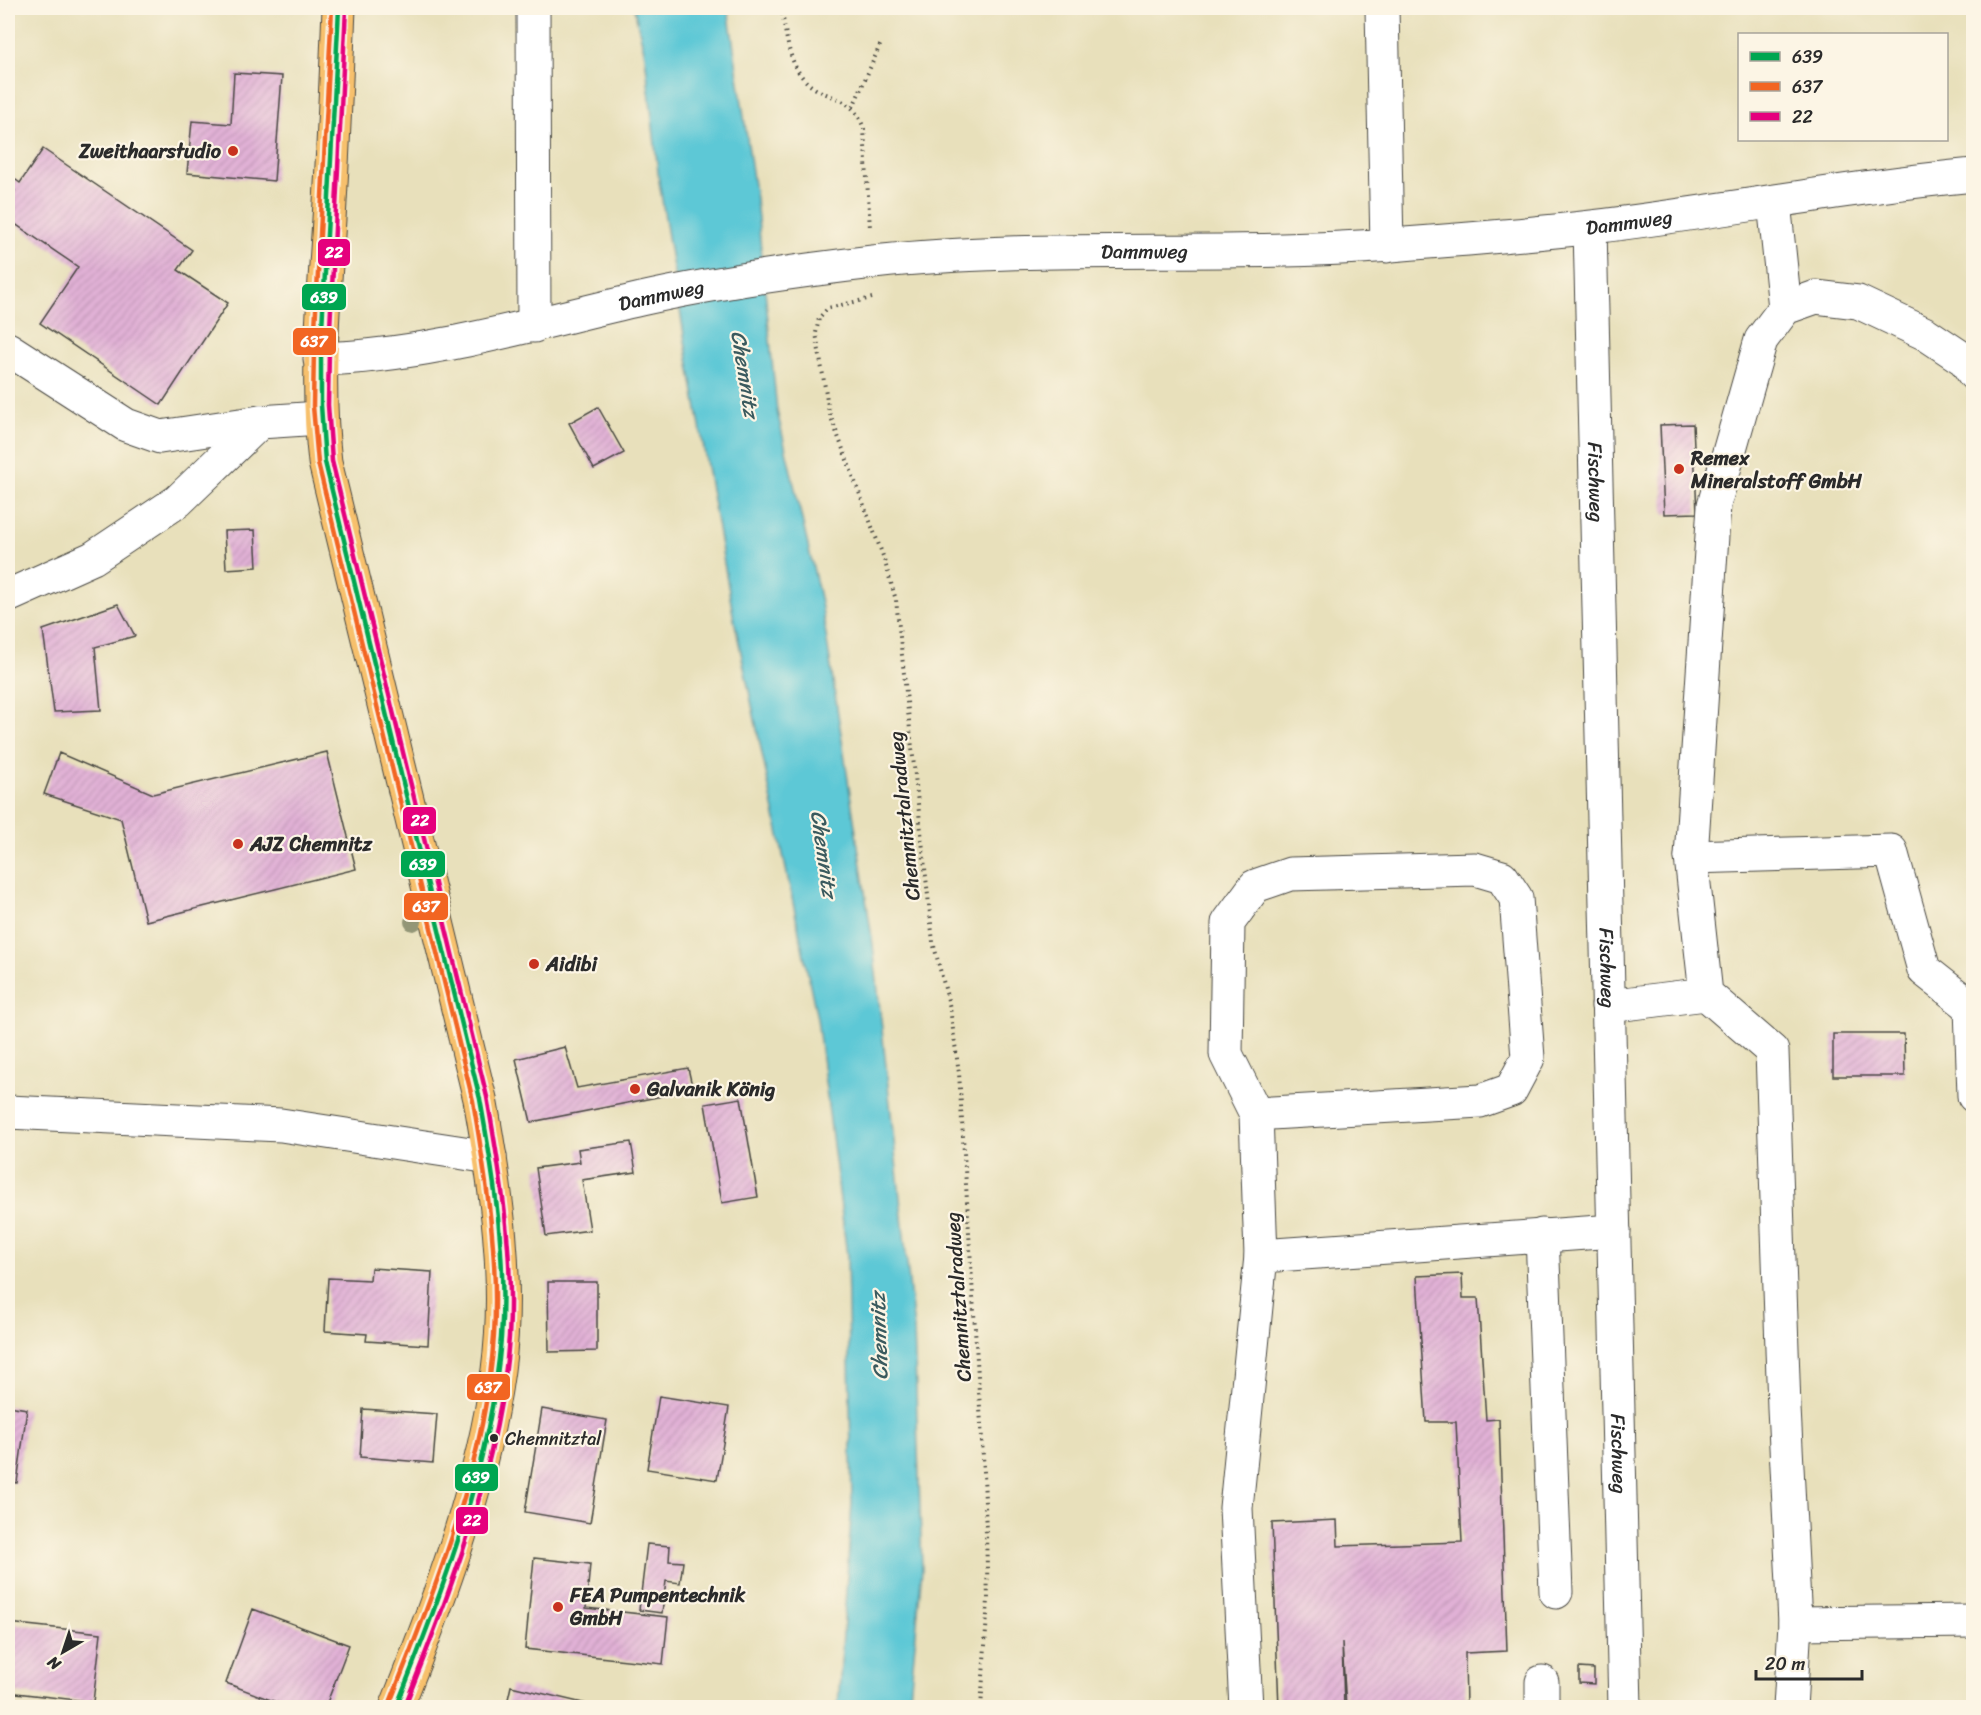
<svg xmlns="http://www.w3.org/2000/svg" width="1981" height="1715" viewBox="0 0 1981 1715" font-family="Sriracha,sans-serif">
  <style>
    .water { fill: #5dc8d6; stroke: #447a80; stroke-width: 1.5 }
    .building { fill: url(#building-hatch) }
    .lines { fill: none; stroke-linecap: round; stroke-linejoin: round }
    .minor-casing { stroke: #474641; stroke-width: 35 }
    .major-casing { stroke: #474641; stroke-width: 35 }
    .path { stroke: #474641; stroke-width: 4; stroke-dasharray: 1.5 4.5; stroke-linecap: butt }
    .minor { stroke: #fff; stroke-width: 33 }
    .major { stroke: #f7c06c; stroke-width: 33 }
    .bus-1-casing { stroke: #fcf5e5; stroke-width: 9 }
    .bus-2-casing { stroke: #fcf5e5; stroke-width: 9 }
    .bus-3-casing { stroke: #fcf5e5; stroke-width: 9 }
    .bus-1 { stroke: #00a651; stroke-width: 4.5 }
    .bus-2 { stroke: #f26522; stroke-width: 4.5 }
    .bus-3 { stroke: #e5007d; stroke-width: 4.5 }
    .tree { fill: #939677 }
    .poi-dot { fill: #c8321e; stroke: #fcf5e5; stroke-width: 2 }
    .bus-dot { fill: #2b2b2b; stroke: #fcf5e5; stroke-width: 2 }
    .labels { text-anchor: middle; stroke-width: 4.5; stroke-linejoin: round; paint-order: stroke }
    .bus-label { font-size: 18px; fill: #2b2b2b; stroke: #fcf5e5; text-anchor: start }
    .poi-label { font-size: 20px; font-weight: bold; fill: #2b2b2b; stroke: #fcf5e5; text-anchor: start }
    .street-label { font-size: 20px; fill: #2b2b2b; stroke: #fcf5e5 }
    .water-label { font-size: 21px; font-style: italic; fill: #3a5a5e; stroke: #fcf5e5 }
    .line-badge { stroke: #fcf5e5; stroke-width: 2 }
    .badge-label { font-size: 16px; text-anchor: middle; font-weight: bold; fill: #fff }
  </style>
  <defs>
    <pattern id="building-hatch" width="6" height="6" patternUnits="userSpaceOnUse" patternTransform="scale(1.5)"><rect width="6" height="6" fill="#e1b1d6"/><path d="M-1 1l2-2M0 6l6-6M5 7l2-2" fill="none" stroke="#c198b8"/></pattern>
  </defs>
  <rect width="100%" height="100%" fill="#fcf5e5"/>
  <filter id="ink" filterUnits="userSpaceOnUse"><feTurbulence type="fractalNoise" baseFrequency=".0167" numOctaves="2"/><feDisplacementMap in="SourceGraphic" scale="12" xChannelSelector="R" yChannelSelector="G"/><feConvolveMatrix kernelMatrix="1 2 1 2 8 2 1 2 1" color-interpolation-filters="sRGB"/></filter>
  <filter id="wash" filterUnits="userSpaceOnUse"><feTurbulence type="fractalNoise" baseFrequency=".008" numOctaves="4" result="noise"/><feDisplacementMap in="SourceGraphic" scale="24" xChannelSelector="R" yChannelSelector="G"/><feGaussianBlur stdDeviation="1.35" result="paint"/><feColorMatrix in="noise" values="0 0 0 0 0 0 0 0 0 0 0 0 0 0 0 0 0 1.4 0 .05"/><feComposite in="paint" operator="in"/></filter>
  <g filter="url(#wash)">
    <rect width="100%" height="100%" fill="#e8e0bb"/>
    <path class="water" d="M634 8H728L756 199 777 411 821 602 873 945 914 1329 922 1569 909 1707H838L852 1503 847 1255 817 1018 733 614 686 347 659 181 645 55Z"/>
    <g id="blocks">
      <path class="building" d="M234 73 282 76 274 181 187 173 192 121 231 124Z
        M43 149 192 250 178 270 228 303 161 405 40 323 78 267 8 219V201L15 190 8 199V174L20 183Z
        M598 407 624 453 594 469 569 423Z
        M1693 424 1697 513 1664 514 1660 425Z
        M255 530 257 567 226 569 224 531Z
        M118 604 135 636 95 647 101 710 54 712 43 630Z
        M327 752 356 869 146 921 121 819 44 794 59 753 153 794Z
        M1833 1034H1904L1905 1076H1833Z
        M565 1047 577 1088 688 1068 693 1090 531 1122 516 1059Z
        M741 1098 758 1197 722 1203 705 1104Z
        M631 1142 636 1172 582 1180 590 1230 546 1236 536 1168 580 1162 578 1149Z
        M371 1268 432 1272 428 1345 366 1341 367 1334 325 1331 328 1278 370 1280Z
        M1462 1274 1463 1298H1478L1486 1420 1499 1419 1507 1651 1465 1653 1466 1708H1346L1342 1642 1344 1708H1279L1272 1523 1337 1520 1338 1546 1462 1542 1456 1422H1426L1417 1276Z
        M548 1282H597V1351L549 1352Z
        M659 1396 729 1407 717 1480 647 1469Z
        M8 1406 27 1409 17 1483 8 1482Z
        M363 1409 437 1414 433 1463 360 1457Z
        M542 1409 607 1420 590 1523 525 1512Z
        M647 1544 670 1546 669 1561 683 1562 680 1583 666 1581 662 1613 639 1610Z
        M534 1558 590 1564 586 1608 668 1617 663 1664 525 1649Z
        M253 1609 349 1645 325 1708H292L226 1683Z
        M8 1623 101 1633 93 1702 8 1692Z
        M1579 1668 1594 1669V1684L1579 1683Z
        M511 1686 600 1707V1708H506Z"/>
    </g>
  </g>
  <g filter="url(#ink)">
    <use href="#blocks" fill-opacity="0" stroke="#474641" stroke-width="1.5"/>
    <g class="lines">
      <defs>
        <g id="minor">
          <path d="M533 8 534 326"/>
          <path d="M1382 8 1387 246"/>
          <path d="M1774 202 1785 308"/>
          <path id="s1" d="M1590 228 1625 1708"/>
          <path d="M8 349 126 425 160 437 260 422"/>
          <path id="s2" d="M320 359C429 356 535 323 641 299 717 282 795 271 873 262 1045 243 1219 258 1391 245 1458 240 1525 235 1592 227 1719 212 1846 187 1974 175"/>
          <path d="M1974 374 1965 360 1926 334 1858 302 1816 297 1785 308 1761 340 1714 505 1691 857 1706 994 1772 1051 1784 1408 1795 1623 1974 1621"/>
          <path d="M8 596 93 558 178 501 260 422 320 418"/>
          <path d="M1691 857 1891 851 1924 970 1971 1007 1974 1096"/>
          <path d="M1608 1006 1706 994"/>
          <path d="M8 1112 281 1125 490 1157"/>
          <path d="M1256 1114 1480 1101 1511 1090 1528 1058 1516 898 1502 877 1475 869 1290 874 1255 886 1228 923 1226 1054 1256 1114 1261 1256"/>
          <path d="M1542 1235 1556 1592"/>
          <path d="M1542 1682V1708"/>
          <path d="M1246 1708 1236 1508 1261 1256 1614 1231"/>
          <path d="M1790 1708 1795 1623"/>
        </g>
        <path id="major" d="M339 8C336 83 333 159 328 235 323 311 316 386 325 462L480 1099C496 1187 510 1281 498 1370 482 1487 440 1598 396 1708"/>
      </defs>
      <use href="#minor" class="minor-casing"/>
      <use href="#major" class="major-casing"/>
      <path class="path" d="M781 8C786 30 787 59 803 78 824 103 851 90 864 129L870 228
        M853 107 881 43
        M872 298 828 308 819 318 816 333 829 412 883 556 896 600 933 942 950 1008 959 1073 984 1472 988 1599 981 1708"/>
      <use href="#minor" class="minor"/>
      <use href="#major" class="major"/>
      <defs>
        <path id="bus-1" d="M339 8 321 348V405L325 462 480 1099C494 1177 507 1258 501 1338 491 1466 443 1589 396 1708"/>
        <path id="bus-2" d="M332 8 314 348 313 406 318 463 473 1101C486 1178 499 1256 494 1335 486 1463 436 1587 389 1705"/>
        <path id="bus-3" d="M346 8 329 349 328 405 332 461 487 1097C501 1176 514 1256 509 1337 500 1465 451 1589 404 1708"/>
      </defs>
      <use href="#bus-1" class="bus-1-casing"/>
      <use href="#bus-2" class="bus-2-casing"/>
      <use href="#bus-3" class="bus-3-casing"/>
      <use href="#bus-1" class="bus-1"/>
      <use href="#bus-2" class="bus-2"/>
      <use href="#bus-3" class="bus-3"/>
    </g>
    <circle class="tree" cx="413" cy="922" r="9"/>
  </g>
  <g class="poi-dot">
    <circle cx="233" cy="151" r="6"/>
    <circle cx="1679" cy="469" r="6"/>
    <circle cx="238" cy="844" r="6"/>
    <circle cx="534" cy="964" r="6"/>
    <circle cx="635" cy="1089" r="6"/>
    <circle cx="558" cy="1607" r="6"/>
  </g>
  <circle class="bus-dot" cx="494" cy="1438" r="5"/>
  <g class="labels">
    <g class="bus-label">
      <text x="505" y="1445">Chemnitztal</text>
    </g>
    <g class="poi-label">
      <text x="221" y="158" text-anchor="end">Zweithaarstudio</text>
      <text x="1691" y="465">Remex<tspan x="1691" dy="23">Mineralstoff GmbH</tspan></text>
      <text x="250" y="851">AJZ Chemnitz</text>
      <text x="546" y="971">Aidibi</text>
      <text x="647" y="1096">Galvanik König</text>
      <text x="570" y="1602">FEA Pumpentechnik<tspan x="570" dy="23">GmbH</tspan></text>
    </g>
    <g class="street-label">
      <text dy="7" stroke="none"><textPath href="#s2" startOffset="1320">Dammweg</textPath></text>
      <text dy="7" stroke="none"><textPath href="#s2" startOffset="834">Dammweg</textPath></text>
      <text dy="7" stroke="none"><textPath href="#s2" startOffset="348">Dammweg</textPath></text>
      <text dy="7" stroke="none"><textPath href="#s1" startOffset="254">Fischweg</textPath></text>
      <text transform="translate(904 816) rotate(-96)" y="7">Chemnitztalradweg</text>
      <text dy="7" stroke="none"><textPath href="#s1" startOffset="740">Fischweg</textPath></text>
      <text transform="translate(958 1297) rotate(-94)" y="7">Chemnitztalradweg</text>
      <text dy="7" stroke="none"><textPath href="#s1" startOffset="1226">Fischweg</textPath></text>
    </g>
    <g class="water-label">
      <text transform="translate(745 374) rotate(81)" y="7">Chemnitz</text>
      <text transform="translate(824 854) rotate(82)" y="7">Chemnitz</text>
      <text transform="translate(879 1336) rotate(-92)" y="7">Chemnitz</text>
    </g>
  </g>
  <g class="line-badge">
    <rect x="317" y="238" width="34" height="29" rx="6" fill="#e5007d"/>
    <rect x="301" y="283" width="46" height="28" rx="6" fill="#00a651"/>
    <rect x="292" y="327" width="45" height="29" rx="6" fill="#f26522"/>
    <rect x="402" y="806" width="35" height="29" rx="6" fill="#e5007d"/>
    <rect x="400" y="850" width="46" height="28" rx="6" fill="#00a651"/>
    <rect x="403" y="892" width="46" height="29" rx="6" fill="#f26522"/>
    <rect x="466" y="1373" width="45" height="28" rx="6" fill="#f26522"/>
    <rect x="454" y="1463" width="45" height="29" rx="6" fill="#00a651"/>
    <rect x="455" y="1506" width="34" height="29" rx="6" fill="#e5007d"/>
  </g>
  <g class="badge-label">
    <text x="334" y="258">22</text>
    <text x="324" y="303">639</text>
    <text x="314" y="347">637</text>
    <text x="420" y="826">22</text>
    <text x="423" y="870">639</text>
    <text x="426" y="912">637</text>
    <text x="488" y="1393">637</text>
    <text x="476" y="1483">639</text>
    <text x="472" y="1526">22</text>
  </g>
  <rect width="1981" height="1715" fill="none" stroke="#fcf5e5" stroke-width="30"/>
  <rect x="1738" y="33" width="210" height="108" fill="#fcf5e5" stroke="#a8a49b" stroke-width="1.5"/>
  <rect x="1750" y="52" width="30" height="9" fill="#00a651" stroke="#a8a49b" stroke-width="1.5"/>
  <text x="1792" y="63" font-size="18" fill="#2b2b2b">639</text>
  <rect x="1750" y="82" width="30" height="9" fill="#f26522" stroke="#a8a49b" stroke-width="1.5"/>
  <text x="1792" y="93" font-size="18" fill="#2b2b2b">637</text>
  <rect x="1750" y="112" width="30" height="9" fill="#e5007d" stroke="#a8a49b" stroke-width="1.5"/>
  <text x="1792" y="123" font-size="18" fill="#2b2b2b">22</text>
  <g transform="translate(63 1652) rotate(219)" stroke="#fcf5e5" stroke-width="4.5" paint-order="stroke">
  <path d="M0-4.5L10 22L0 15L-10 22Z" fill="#2b2b2b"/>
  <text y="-9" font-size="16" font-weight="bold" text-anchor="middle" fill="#2b2b2b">N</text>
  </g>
  <path d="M1756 1670v9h106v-9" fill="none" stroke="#2b2b2b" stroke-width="3"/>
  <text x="1765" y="1670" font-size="18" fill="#2b2b2b" stroke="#fcf5e5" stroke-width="4.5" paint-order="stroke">20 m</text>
</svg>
